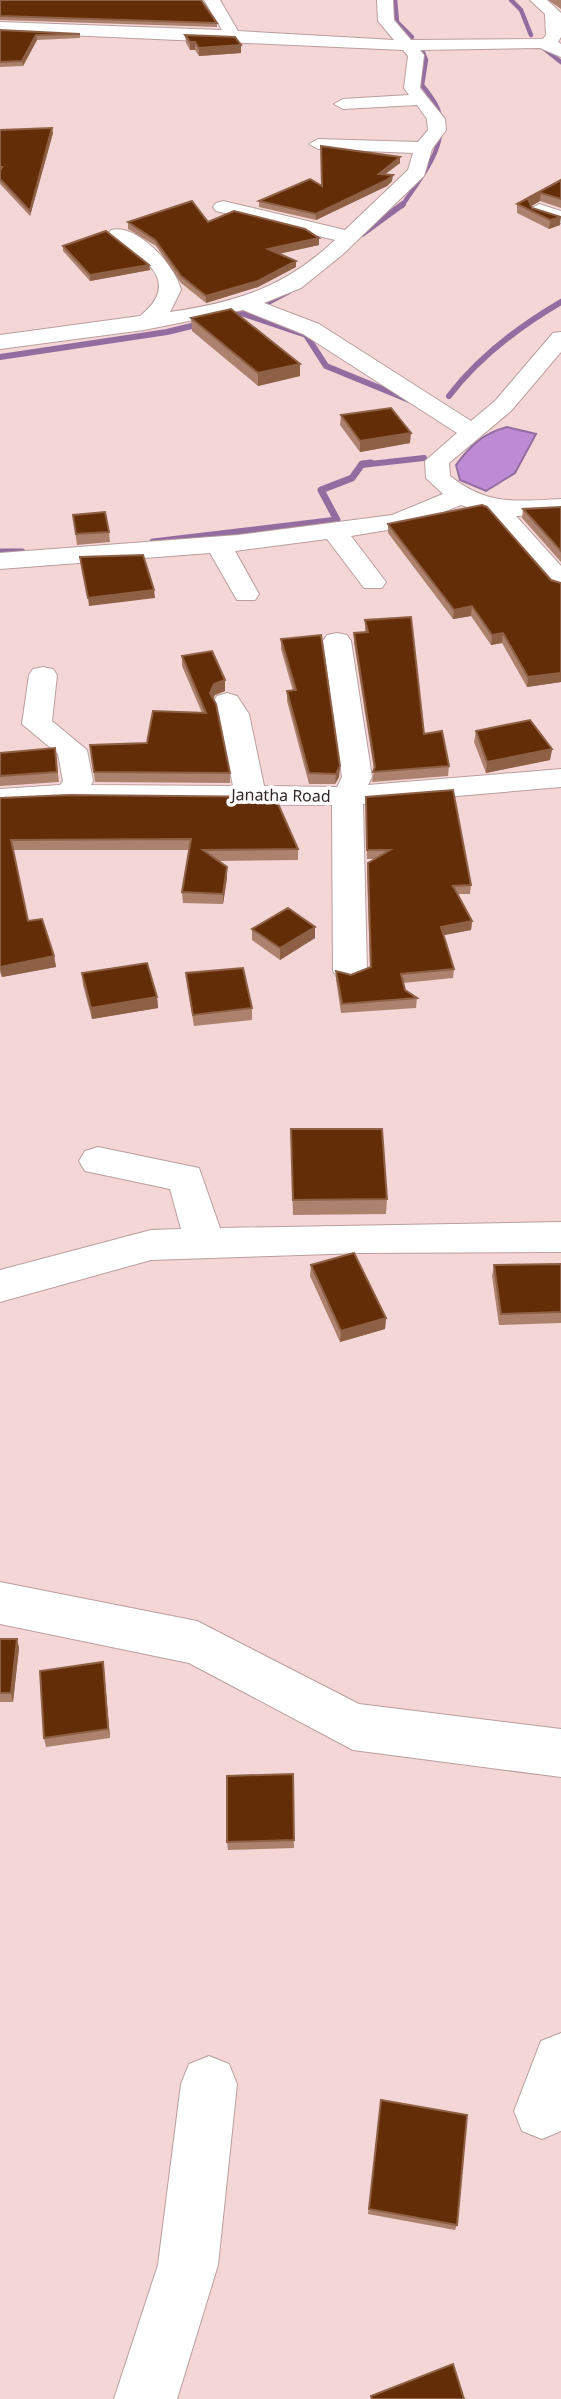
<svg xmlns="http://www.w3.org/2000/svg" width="561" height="2399" viewBox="0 0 561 2399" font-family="'Noto Sans',sans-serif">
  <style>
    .water { fill: #bc8bd3; stroke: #936da0; stroke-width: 2 }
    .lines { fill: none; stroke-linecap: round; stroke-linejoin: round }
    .stream-far2 { stroke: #936da0; stroke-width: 4.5 }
    .stream-far1 { stroke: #936da0; stroke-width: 6 }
    .stream { stroke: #936da0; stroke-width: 7 }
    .minor-casing { stroke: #ba9e9e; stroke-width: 2 }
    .minor { fill: #fff; fill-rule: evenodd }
    .wall { fill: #ac826e }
    .shaded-wall { fill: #8e6045 }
    .building { fill: #632d07; stroke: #8e6045; stroke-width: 2 }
    .labels { text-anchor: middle; stroke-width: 7; stroke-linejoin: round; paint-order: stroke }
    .far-street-label { font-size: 16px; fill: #332828; stroke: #fff }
  </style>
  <rect width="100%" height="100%" fill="#f4d6d6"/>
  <path class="water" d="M507 427 536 434 515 473 486 491 460 480 456 465C471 445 482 434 507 427Z"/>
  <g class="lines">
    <path class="stream-far2" d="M395 0 397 22 412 37
      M511 0 521 10 531 35
      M537 43 561 62
      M402 206C420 178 448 147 439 113 437 103 428 93 422 85L426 60 420 45"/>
    <path class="stream-far1" d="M362 234 403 204
      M268 302 289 291
      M241 313 306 335 326 366 414 402
      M223 318 244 312
      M0 357 167 332 204 323
      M449 396C478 358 520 326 561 302
      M361 465 424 458"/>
    <path class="stream" d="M153 542 337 520 321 490 352 478 362 464 371 463
      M0 552H22"/>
    <defs>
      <path id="minor" d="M204 0H220L238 31 394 40 378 21 377 0H393L394 20 411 40 543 39 546 35 545 14 530 0H547L561 13V37L558 42 561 44V57L540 48 420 50 424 55 420 88 445 119 446 130 432 149 424 176 342 255 301 288 264 303 319 324 471 421 495 401 553 333 561 332V352L511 411 449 463 450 476C488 506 515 501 561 499V513L516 516 561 566V590L552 588 488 514 461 505 406 527 351 536 386 582 382 588H364L327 539 235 551 259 594 255 600H237L210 553 0 569V553L238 535 392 515 443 494 426 478 425 461 457 433 303 334 243 310 144 330 0 349V335L140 316C183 281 144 258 111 238L108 234 111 230C137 223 176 266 181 290L170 312C238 302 285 287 335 240L216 211 213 207 216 203 223 201 345 230 408 170 413 153 318 149 309 144 318 139 418 142 428 130 427 119 417 105 343 109 334 104 343 99 409 95 404 88 408 56 403 50 0 32V22L222 30Z
        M539 204 561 211V223L532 214 529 210Z
        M337 633 347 635 351 641 372 777 368 785 561 769V787L363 804 367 971 362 979 350 982 338 979 333 971 332 805 70 803 0 807V789L60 785 63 781 58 754 22 724 29 675 33 669 43 667 53 669 57 675 52 721 87 750 93 781 91 785 233 786 219 714 213 702 217 696 227 693 237 696 249 714 264 786 337 787 342 777 323 641 327 635Z
        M98 1147 199 1168 220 1228 561 1222V1252L361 1253 151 1260 0 1302V1270L151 1230 181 1229 170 1189 85 1171 79 1161 85 1151Z
        M0 1582 197 1621 359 1704 561 1729V1777L353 1750 189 1663 0 1624Z
        M561 2033V2131L542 2139 522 2131 514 2111 541 2041Z
        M209 2056 229 2064 237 2084 218 2265 177 2399H114L158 2265 181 2084 189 2064Z"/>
    </defs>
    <use href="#minor" class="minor-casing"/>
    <use href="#minor" class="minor"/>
  </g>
  <path class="wall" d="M0 0 217 23V27L0 20Z
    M548 0H561V9Z
    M0 30 80 34V38L37 40 23 66 0 67Z
    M185 35 241 45V53L199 56 195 50H190L186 43Z
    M0 130 53 133 30 216 0 184Z
    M400 157V163L385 174 392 181 387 186 316 220 259 207V201L321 186Z
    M561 180V208L540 201 531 206 532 208 560 225 549 229 517 213V204Z
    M128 222H208L319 245 279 254 296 267 258 287 206 303 181 283 156 246 128 229Z
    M63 246 149 265 150 270 90 281 63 251Z
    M191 318 300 376 258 386 192 331Z
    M341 415 410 443 360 452 340 425Z
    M561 507V562L522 518 523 509Z
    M73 515 109 532 110 542 77 545Z
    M388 524 561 583V682L527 687 502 643 491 645 471 616 453 619 388 533Z
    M365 620 424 734 449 766 448 776 372 782 374 770 354 643V633L365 632Z
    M281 639 340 766 339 777 335 784H309L287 701V691H293L281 649Z
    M182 656 225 691 215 695 213 698 230 773V783L95 782 90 745 147 743 202 713 182 666Z
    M476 731 552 749 550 760 486 773 474 742Z
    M55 748 59 782 0 786V753Z
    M366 797 471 885 470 894H457L472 921 471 930 443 935 454 969 453 978 403 983 405 990 417 998 416 1008 341 1013 336 980V971L351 975 370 967 367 872 368 863 374 859H367Z
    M0 798 298 849V860L218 861 227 878 223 904 183 903 182 892 189 850H13L28 921 54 956 56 967 2 977 0 972Z
    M315 927V938L280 960 252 940V929Z
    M82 973 157 997 158 1008 92 1019 83 985Z
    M186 973 252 1008V1020L194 1026 187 984Z
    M291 1144 387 1199 386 1214 293 1215Z
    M561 1264V1323L499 1325 492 1276 494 1265Z
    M311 1265 386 1318 385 1329 340 1342 310 1276Z
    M0 1639H17L19 1648 13 1702H0Z
    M104 1671 110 1738 46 1747 44 1738Z
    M293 1774 294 1848 228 1850 227 1842Z
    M381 2100 457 2225 455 2230 368 2214Z"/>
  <path class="shaded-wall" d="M36 35 37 40 23 66 22 61Z
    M190 42H195V50H190Z
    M241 45V53L199 56V48Z
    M52 128 53 133 30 216V211Z
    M400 157V163L379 179V174Z
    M393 175 392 181 387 186 316 220V214Z
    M541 193 540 201 528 208V199Z
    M561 217 560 225 549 229 550 220Z
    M319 238V245L268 256V249Z
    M296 261V267L258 287 206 303V296Z
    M149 265 150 270 90 281V275Z
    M300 364V376L258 386V373Z
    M411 433 410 443 360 452V441Z
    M154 590 155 598 89 606 88 598Z
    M472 606 471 616 453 619 454 610Z
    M503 633 502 643 491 645 492 635Z
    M561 673V682L527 687 528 677Z
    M225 680V691L215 695 211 703 210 693 214 684Z
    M552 749 550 760 486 773 487 762Z
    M340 766 339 777 335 784 336 774Z
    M227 867V878L223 904V894Z
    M472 921 471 930 440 936 441 927Z
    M315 927V938L280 960V948Z
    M54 956 56 967 2 977 0 967Z
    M157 997 158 1008 92 1019 91 1008Z
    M386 1318 385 1329 340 1342 341 1331Z
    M17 1639 19 1648 13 1702 11 1693Z
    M103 1662 104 1671 110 1738 108 1729Z"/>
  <path class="building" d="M0 0H201L217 23 0 16Z
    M0 30 80 34 36 35 22 61 0 62Z
    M185 35 235 37 241 45 199 48 195 42H190Z
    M52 128 30 211 0 179V171L2 167H0V130Z
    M321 146 400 157 379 174 393 175 387 180 316 214 259 201 310 179 322 186Z
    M561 180V199L541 193 528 199 532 208 561 217 550 220 517 204Z
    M192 201 208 222 234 211 305 229 319 238 268 249 296 261 258 281 206 296 181 276 155 240 128 222Z
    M106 231 149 265 90 275 63 246Z
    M231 309 300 364 258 373 191 318Z
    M391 408 411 433 360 441 341 415Z
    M482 505 487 507 551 580 561 583V673L528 677 503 633 492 635 472 606 454 610 388 524Z
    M561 507V551L523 509Z
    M105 512 109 532 76 534 73 515Z
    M143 555 154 590 88 598 80 557Z
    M411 617 424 734 442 731 449 766 373 772 375 767 354 633 368 632 365 620Z
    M321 635 340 766 336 774 309 773 287 691 296 690 281 639Z
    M212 651 225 680 214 684 210 693 216 704 230 773 94 772 90 745 147 743 153 711 206 713 182 656Z
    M530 720 552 749 487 762 476 731Z
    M55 748 57 772 0 776V753Z
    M453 790 471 885 453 886 472 921 441 927 454 969 401 974 405 990 417 998 342 1004 336 971 351 975 371 967 368 863 390 850H367L366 797Z
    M69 795 275 797 298 849 203 850 227 867 223 894 182 892 191 839 11 840 28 921 42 919 54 956 0 967V798Z
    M288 908 315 927 280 948 252 929Z
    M147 963 157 997 91 1008 82 973Z
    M243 968 252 1008 193 1015 186 973Z
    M291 1129H382L387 1199 293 1200Z
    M354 1253 386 1318 341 1331 311 1265Z
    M561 1264V1312L501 1314 494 1265Z
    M0 1639H17L11 1693H0Z
    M103 1662 108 1729 44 1738 40 1671Z
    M293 1774 294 1840 227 1842V1776Z
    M381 2100 467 2115 457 2225 369 2209Z
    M453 2364 464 2399H372L371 2396Z"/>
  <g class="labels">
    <g class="far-street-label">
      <text transform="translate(281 795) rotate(1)" y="6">Janatha Road</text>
    </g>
  </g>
</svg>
